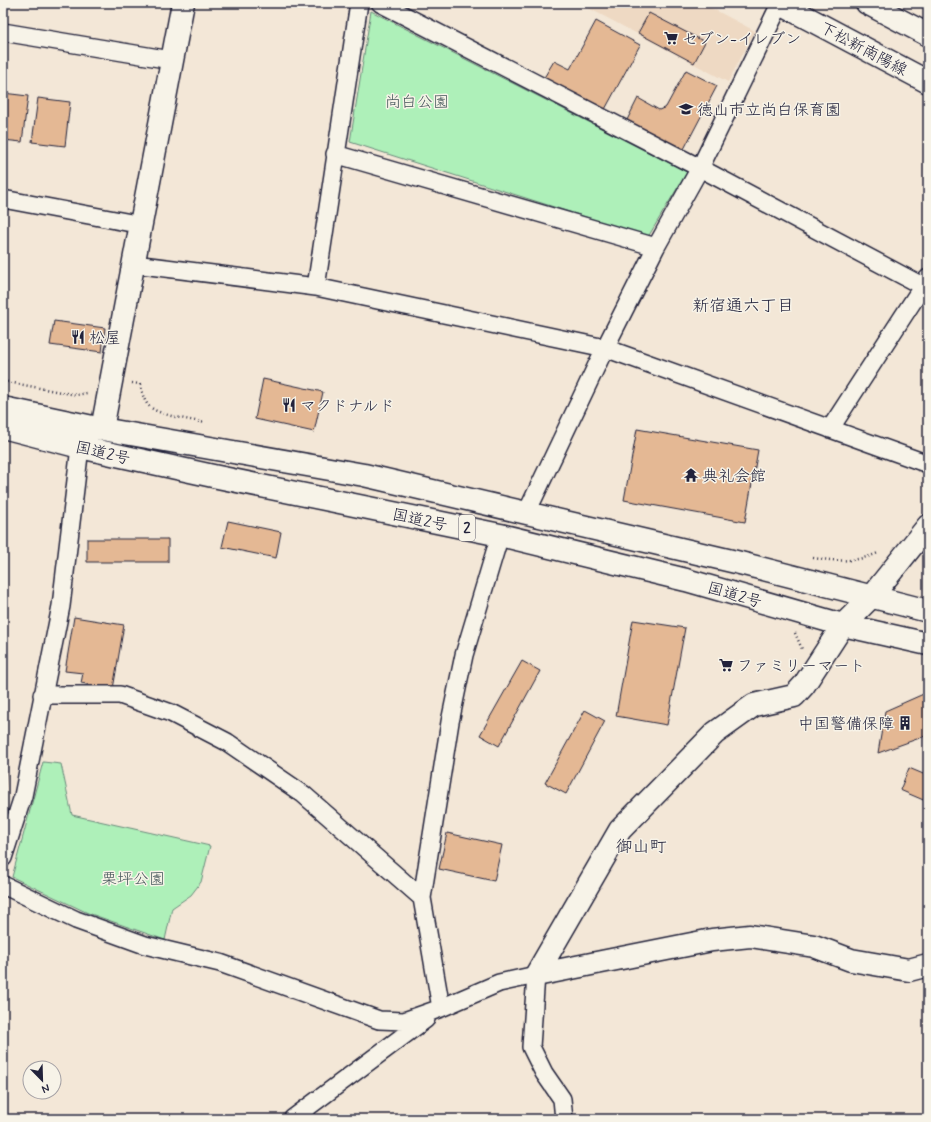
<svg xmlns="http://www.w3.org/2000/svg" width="931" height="1122" viewBox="0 0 931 1122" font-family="Mynerve,'Klee One',sans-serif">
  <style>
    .built { fill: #eed9c3 }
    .green { fill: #aef0b9; stroke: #68897a }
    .building { fill: #e4b894; stroke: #22223b }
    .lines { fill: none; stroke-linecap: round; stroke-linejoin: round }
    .street-casing { stroke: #22223b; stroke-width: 20 }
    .secondary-casing { stroke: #22223b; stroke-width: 25 }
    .highway-casing { stroke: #22223b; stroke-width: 25 }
    .path { stroke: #22223b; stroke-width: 2.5; stroke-dasharray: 1 3; stroke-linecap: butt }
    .street { stroke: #f7f3e8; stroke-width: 17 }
    .secondary { stroke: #f7f3e8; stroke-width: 22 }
    .highway { stroke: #f7f3e8; stroke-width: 22 }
    .labels { text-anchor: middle; stroke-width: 3; stroke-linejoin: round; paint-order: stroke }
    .shield { fill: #f7f3e8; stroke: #62616f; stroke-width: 1 }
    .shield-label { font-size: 15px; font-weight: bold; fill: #22223b }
    .poi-label { font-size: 16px; fill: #22223b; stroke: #f7f3e8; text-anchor: start }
    .street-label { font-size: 16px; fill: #22223b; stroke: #f7f3e8 }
    .park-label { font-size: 16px; fill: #45565a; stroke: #f7f3e8 }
    .neighbourhood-label { font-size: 17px; fill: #22223b; stroke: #f7f3e8 }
  </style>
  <rect width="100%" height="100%" fill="#f3e7d7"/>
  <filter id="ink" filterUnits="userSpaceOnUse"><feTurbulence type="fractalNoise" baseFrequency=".025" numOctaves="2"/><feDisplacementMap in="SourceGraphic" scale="8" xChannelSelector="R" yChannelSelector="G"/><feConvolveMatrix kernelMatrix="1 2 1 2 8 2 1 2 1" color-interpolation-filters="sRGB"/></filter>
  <g filter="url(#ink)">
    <path class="built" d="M579 3H702L755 31 728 82Z"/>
    <path class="green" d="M371 11 687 172 648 237 350 142Z
      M43 762 61 764 72 815 210 846 201 882 191 895 172 908 165 940 88 913 12 877Z"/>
    <path class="building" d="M649 13 705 42 694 63 638 33Z
      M596 21 640 45 603 113 542 81 554 61 570 69Z
      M686 70 717 86 684 149 674 150 625 124 638 98 659 110 666 107Z
      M3 93 28 96 22 142 3 140Z
      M38 98 70 102 65 146 32 142Z
      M54 321 105 328 102 352 50 345Z
      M263 379 323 392 314 432 255 419Z
      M637 429 758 450 745 522 624 500Z
      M228 521 281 532 276 558 222 547Z
      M87 539H168V562H87Z
      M74 617 124 625 113 689 81 683 83 673 65 671Z
      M633 620 685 628 667 725 616 716Z
      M522 661 540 671 499 746 480 735Z
      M928 692V735L878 753 885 711Z
      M585 710 605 721 566 794 545 783Z
      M3 758H7L3 806Z
      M909 768 928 776V802L900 790Z
      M447 833 502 845 494 881 439 869Z"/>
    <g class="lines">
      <defs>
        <path id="street" d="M380 3 700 168 928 289
          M3 32 171 60
          M335 154 656 247
          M3 199 142 225
          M134 264 316 287 605 348 928 464
          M316 287 359 3
          M830 429 928 278
          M526 514 605 348 656 247 700 168 780 4
          M42 695H120L171 713 227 742 303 794 422 898
          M3 858 23 796 61 606 80 447 89 440
          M3 885 76 920 145 945 220 963 379 1020 404 1021 441 1008 499 983 536 975 531 1047 544 1073 562 1099 564 1119
          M441 1008 422 898 450 722 464 655 500 535
          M292 1119 426 1019"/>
        <path id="secondary" d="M779 3 928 82
          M867 3 928 35
          M102 429 183 3
          M536 975 620 830 715 733 754 705 794 696 804 685 843 625 871 597 928 526
          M536 975 712 940 750 936 814 946 851 960 909 970 928 965"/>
        <path id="highway" d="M3 408 102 429 364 475 736 562 928 611
          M3 427 80 447 213 476 500 535 686 580 843 625 928 644"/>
      </defs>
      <use href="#street" class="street-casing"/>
      <use href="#secondary" class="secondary-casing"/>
      <use href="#highway" class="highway-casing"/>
      <path class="path" d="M3 381 76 395 87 393
        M132 383 140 384C142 391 143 399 148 405 158 416 189 419 205 423
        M813 558C837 561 854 563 878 553
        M795 633 802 649"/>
      <use href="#street" class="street"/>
      <use href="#secondary" class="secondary"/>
      <use href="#highway" class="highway"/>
    </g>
  </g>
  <defs>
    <symbol id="supermarket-bare" viewBox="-9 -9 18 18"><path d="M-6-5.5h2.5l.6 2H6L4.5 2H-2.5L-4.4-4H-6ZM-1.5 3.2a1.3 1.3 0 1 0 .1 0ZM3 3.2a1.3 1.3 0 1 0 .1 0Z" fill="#22223b" stroke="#f7f3e8" stroke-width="2.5" paint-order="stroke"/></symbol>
    <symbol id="school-bare" viewBox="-9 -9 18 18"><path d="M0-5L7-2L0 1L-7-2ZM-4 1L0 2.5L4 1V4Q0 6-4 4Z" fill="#22223b" stroke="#f7f3e8" stroke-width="2.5" paint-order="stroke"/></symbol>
    <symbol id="restaurant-bare" viewBox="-9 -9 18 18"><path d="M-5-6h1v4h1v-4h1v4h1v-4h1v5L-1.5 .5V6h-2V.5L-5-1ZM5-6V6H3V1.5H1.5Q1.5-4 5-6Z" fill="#22223b" stroke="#f7f3e8" stroke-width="2.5" paint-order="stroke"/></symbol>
    <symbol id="temple-bare" viewBox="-9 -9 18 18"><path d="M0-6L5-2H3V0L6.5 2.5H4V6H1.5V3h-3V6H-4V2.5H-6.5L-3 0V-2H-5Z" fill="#22223b" stroke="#f7f3e8" stroke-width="2.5" paint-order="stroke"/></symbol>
    <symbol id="building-bare" viewBox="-9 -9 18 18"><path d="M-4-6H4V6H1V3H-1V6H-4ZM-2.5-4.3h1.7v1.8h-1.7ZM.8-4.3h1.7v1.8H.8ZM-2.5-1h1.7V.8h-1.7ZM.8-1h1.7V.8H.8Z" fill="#22223b" stroke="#f7f3e8" stroke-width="2.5" paint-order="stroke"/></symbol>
  </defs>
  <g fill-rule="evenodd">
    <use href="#supermarket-bare" x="661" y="28" width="20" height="20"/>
    <use href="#school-bare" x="676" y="99" width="20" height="20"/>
    <use href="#restaurant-bare" x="68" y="327" width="20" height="20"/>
    <use href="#restaurant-bare" x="279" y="395" width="20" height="20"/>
    <use href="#temple-bare" x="681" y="465" width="20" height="20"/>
    <use href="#supermarket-bare" x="716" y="655" width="20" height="20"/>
    <use href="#building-bare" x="895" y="713" width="20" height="20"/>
  </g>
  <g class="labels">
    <rect class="shield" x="459" y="515" width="16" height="26" rx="3"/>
    <g class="shield-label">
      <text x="467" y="533">2</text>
    </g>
    <g class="poi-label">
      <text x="682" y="44">セブン-イレブン</text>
      <text x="697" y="115">徳山市立尚白保育園</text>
      <text x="89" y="343">松屋</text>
      <text x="300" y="411">マクドナルド</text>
      <text x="702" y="481">典礼会館</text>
      <text x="737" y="671">ファミリーマート</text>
      <text x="894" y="729" text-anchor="end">中国警備保障</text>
    </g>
    <g class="street-label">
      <text transform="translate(864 48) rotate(28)" y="6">下松新南陽線</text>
      <text transform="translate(103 452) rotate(13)" y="6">国道2号</text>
      <text transform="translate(420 519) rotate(12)" y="6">国道2号</text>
      <text transform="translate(735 594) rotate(16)" y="6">国道2号</text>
    </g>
    <g class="park-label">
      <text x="417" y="107">尚白公園</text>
      <text x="133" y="884">栗坪公園</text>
    </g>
    <g class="neighbourhood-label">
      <text x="743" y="311">新宿通六丁目</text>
      <text x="641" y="852">御山町</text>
    </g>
  </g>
  <rect width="931" height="1122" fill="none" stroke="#f7f3e8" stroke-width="16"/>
  <rect x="8" y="8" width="915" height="1106" fill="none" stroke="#22223b" stroke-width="1.5" filter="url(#ink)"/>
  <g transform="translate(42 1080) rotate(157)"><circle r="19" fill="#f7f3e8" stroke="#a29fa3"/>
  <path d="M0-3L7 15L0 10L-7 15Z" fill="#22223b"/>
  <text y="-6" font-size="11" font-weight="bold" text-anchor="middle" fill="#22223b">N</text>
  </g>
</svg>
